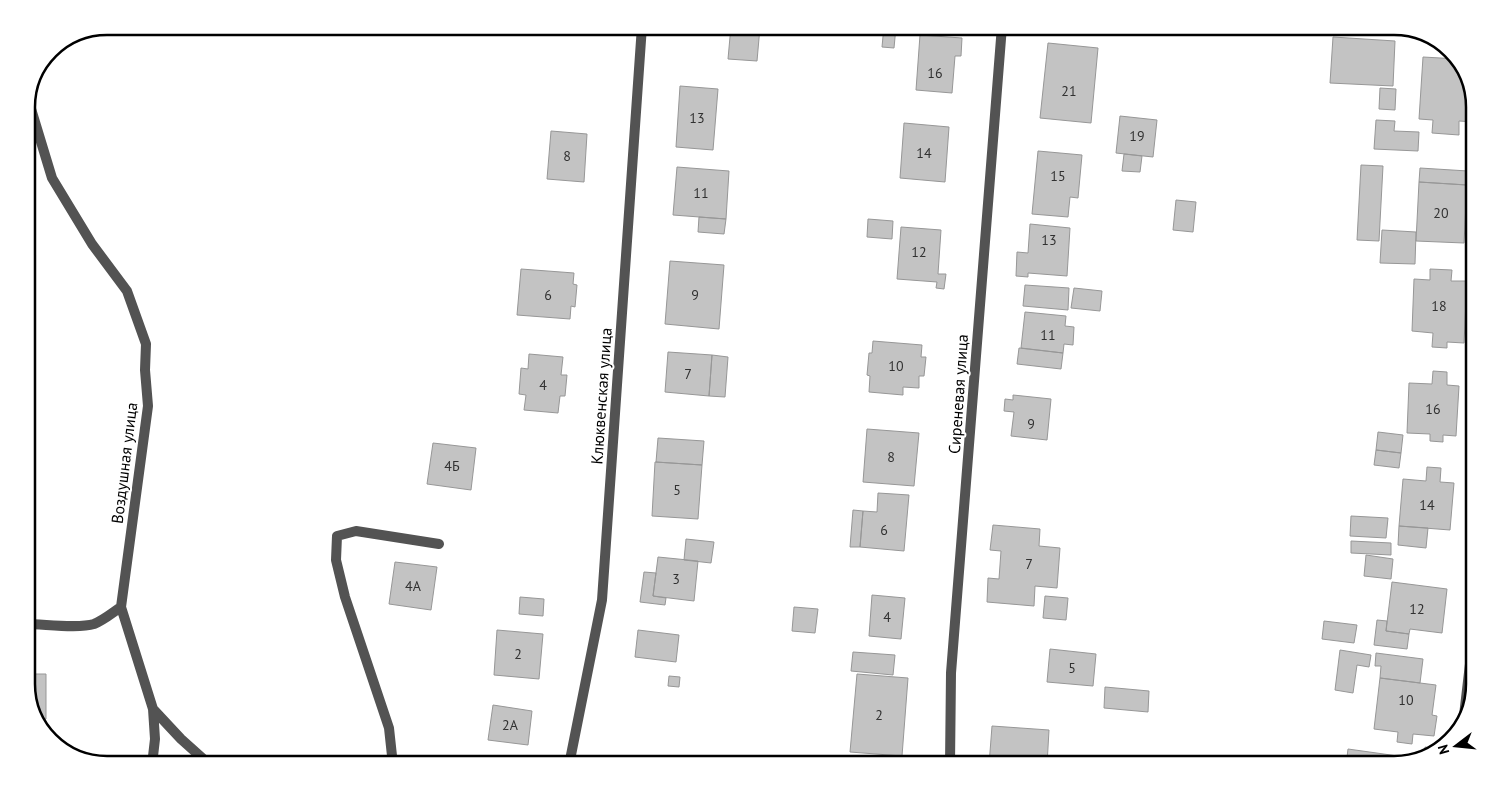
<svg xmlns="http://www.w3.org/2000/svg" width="1501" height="791" viewBox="0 0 1501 791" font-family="'PT Sans',sans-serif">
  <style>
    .building { fill: #c3c3c3; stroke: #979797 }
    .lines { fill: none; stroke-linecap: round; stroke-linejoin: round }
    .street { stroke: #535353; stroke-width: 10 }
    .labels { text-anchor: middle; stroke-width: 4; stroke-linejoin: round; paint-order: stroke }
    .number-label { font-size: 14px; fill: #313131 }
    .street-label { font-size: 16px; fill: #000; stroke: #fff }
    .rim { fill: none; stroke: #000; stroke-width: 2.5 }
  </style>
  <rect width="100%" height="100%" fill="#fff"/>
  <path class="building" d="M731 26 760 27 757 61 728 59Z
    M884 26 896 27 894 48 882 47Z
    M1050 26H1107L1106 34 1049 31Z
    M920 35 962 38 961 56H955L952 93 916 90Z
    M1333 37 1395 41 1393 86 1330 83Z
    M1048 43 1098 48 1091 123 1040 118Z
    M1423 57 1458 59 1461 62 1475 102V115L1474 122 1459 121V135L1432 133 1433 120 1419 119Z
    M680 86 718 89 713 150 676 147Z
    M1380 88 1396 89 1395 110 1379 109Z
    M1120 116 1157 120 1153 157 1116 153Z
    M1376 120 1395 121 1394 131 1419 132 1418 151 1374 149Z
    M904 123 949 127 945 182 900 178Z
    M551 131 587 134 584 182 547 179Z
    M1038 151 1082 155 1078 198 1070 197 1068 217 1032 214Z
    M1124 154 1142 156 1140 172 1122 171Z
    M1361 165 1383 166 1379 241 1357 240Z
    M677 167 729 171 726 219 673 215Z
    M1420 168 1468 171 1467 185 1419 182Z
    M1419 182 1467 185 1464 243 1416 241Z
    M1176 200 1196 202 1193 232 1173 230Z
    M699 217 726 219 724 234 698 232Z
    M868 219 893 221 892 239 867 237Z
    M1030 224 1070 228 1067 276 1028 273V277L1016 276 1017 252 1028 253Z
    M901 227 941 230 938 274H946L944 289 936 288 937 282 897 279Z
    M1382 230 1416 232 1415 264 1380 263Z
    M670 261 724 265 719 329 665 324Z
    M521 269 574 273 573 284 577 285 575 307 571 306 570 319 517 315Z
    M1430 269 1452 270 1451 281H1467L1464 343 1447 342V348L1432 347 1433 333 1412 331 1414 279 1430 280Z
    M1025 285 1069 288 1068 310 1023 306Z
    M1074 288 1102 291 1100 311 1071 308Z
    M1025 312 1066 316 1065 326 1074 327 1073 345 1064 344 1063 353 1021 348Z
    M873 341 922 345 921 357H926L924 376H919V388L903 387V395L869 392 870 376 867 375 869 353H872Z
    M1019 348 1063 353 1061 369 1017 364Z
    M668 352 712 355 709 396 665 392Z
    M529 354 563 357 561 375H567L565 396H560L558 413 524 410 526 395 519 394 521 368 528 369Z
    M712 355 728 357 725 397 709 396Z
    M1433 371 1447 372V385L1459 386 1456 436 1443 435V442L1430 441V434L1407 433 1409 383 1432 384Z
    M1013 395 1051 399 1047 440 1011 436 1014 412 1004 411 1005 399 1013 400Z
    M867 429 919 433 914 486 863 482Z
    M1378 432 1403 435 1401 453 1376 450Z
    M658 438 704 441 702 465 656 462Z
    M433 443 476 448 471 490 427 484Z
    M1376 450 1401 453 1399 468 1374 465Z
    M655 462 702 465 698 519 652 516Z
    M1427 467 1441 468 1440 482 1454 483 1450 530 1399 526 1403 479 1426 481Z
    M878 493 909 495 904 551 860 547 863 511 877 512Z
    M853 510 863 511 860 547H850Z
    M1351 516 1388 518 1386 538 1350 536Z
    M993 525 1040 529 1039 546 1060 548 1057 588 1035 586 1034 606 987 602 988 578 999 579 1001 551 990 550Z
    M1399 526 1428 528 1426 548 1398 545Z
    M686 539 714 542 711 563 684 560Z
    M1351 541 1391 543V555L1351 553Z
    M1366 555 1393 559 1391 579 1364 576Z
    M658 557 698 561 694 601 653 596Z
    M395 562 437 567 431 610 389 604Z
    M644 572 656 573 653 596 666 598 665 605 640 602Z
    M1392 582 1447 589 1442 633 1410 629 1409 634 1386 631Z
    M872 595 905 598 901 639 869 636Z
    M1045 596 1068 598 1066 620 1043 618Z
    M520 597 544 599 543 616 519 614Z
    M794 607 818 609 815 633 792 631Z
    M1377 620 1387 621 1386 631 1409 634 1407 649 1374 645Z
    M1324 621 1357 625 1354 643 1322 639Z
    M497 630 543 634 539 679 494 675Z
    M638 630 679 635 676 662 635 657Z
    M1050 649 1096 654 1093 686 1047 682Z
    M1340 650 1371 655 1369 667 1357 665 1353 693 1335 690Z
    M853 652 895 655 893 675 851 671Z
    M1376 653 1423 659 1420 683 1380 678 1381 666H1375Z
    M26 674H46V719H37L26 689Z
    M857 674 908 678 902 756 850 752Z
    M669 676 680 677 679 687 668 686Z
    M1380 678 1436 685 1432 715 1437 716 1434 736 1413 734 1412 744 1397 742 1398 732 1374 729Z
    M1105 687 1149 691 1148 712 1104 708Z
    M493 705 532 711 528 745 488 740Z
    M992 726 1049 730 1047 765H989Z
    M1425 747 1441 749 1439 751 1424 756Z
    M1348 749 1405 757 1404 762 1394 765H1346Z"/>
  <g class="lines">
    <path class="street" d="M28 99 52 178 92 244 127 291 146 344 145 370 148 406 121 607 153 709 155 739 152 765
      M26 624C44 624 78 629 94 624 104 620 112 613 121 607
      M153 709 181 739 210 765
      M1463 724 1475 621
      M393 765 389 728 345 597 336 560 337 536 356 531 439 544
      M569 765 602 600 642 26
      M950 765 951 673 1002 26"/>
  </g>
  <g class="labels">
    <g class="number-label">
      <text x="935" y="78">16</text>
      <text x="1069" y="96">21</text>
      <text x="697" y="123">13</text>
      <text x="1137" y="141">19</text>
      <text x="924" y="158">14</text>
      <text x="567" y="161">8</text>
      <text x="1058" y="181">15</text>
      <text x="701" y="198">11</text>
      <text x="1441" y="218">20</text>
      <text x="1049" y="245">13</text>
      <text x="919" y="257">12</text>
      <text x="548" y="300">6</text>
      <text x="695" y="300">9</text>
      <text x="1439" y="311">18</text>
      <text x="1048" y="340">11</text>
      <text x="896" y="371">10</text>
      <text x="688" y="379">7</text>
      <text x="543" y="390">4</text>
      <text x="1433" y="414">16</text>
      <text x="1031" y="429">9</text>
      <text x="891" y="462">8</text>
      <text x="452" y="471">4Б</text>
      <text x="677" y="495">5</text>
      <text x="1427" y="510">14</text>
      <text x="884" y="535">6</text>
      <text x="1029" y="569">7</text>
      <text x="676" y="584">3</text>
      <text x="413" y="591">4А</text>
      <text x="1417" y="614">12</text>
      <text x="887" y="622">4</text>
      <text x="518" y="659">2</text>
      <text x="1072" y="673">5</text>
      <text x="1406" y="705">10</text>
      <text x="879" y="720">2</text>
      <text x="510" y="730">2А</text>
    </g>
    <g class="street-label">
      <text transform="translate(958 394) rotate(-86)" y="6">Сиреневая улица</text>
      <text transform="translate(601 396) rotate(-86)" y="6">Клюквенская улица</text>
      <text transform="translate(124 463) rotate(-83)" y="6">Воздушная улица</text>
    </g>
  </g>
  <path d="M0 0H1501V791H0ZM107 35H1394A72 72 0 0 1 1466 107V684A72 72 0 0 1 1394 756H107A72 72 0 0 1 35 684V107A72 72 0 0 1 107 35Z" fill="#fff" fill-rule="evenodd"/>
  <path class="rim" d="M107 35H1394A72 72 0 0 1 1466 107V684A72 72 0 0 1 1394 756H107A72 72 0 0 1 35 684V107A72 72 0 0 1 107 35Z"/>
  <g transform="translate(1456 746) rotate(254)" stroke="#ffffff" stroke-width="4" paint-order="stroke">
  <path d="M0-4L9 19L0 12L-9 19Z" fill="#000000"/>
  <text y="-8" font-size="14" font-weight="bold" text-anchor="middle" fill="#000000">N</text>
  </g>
</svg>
